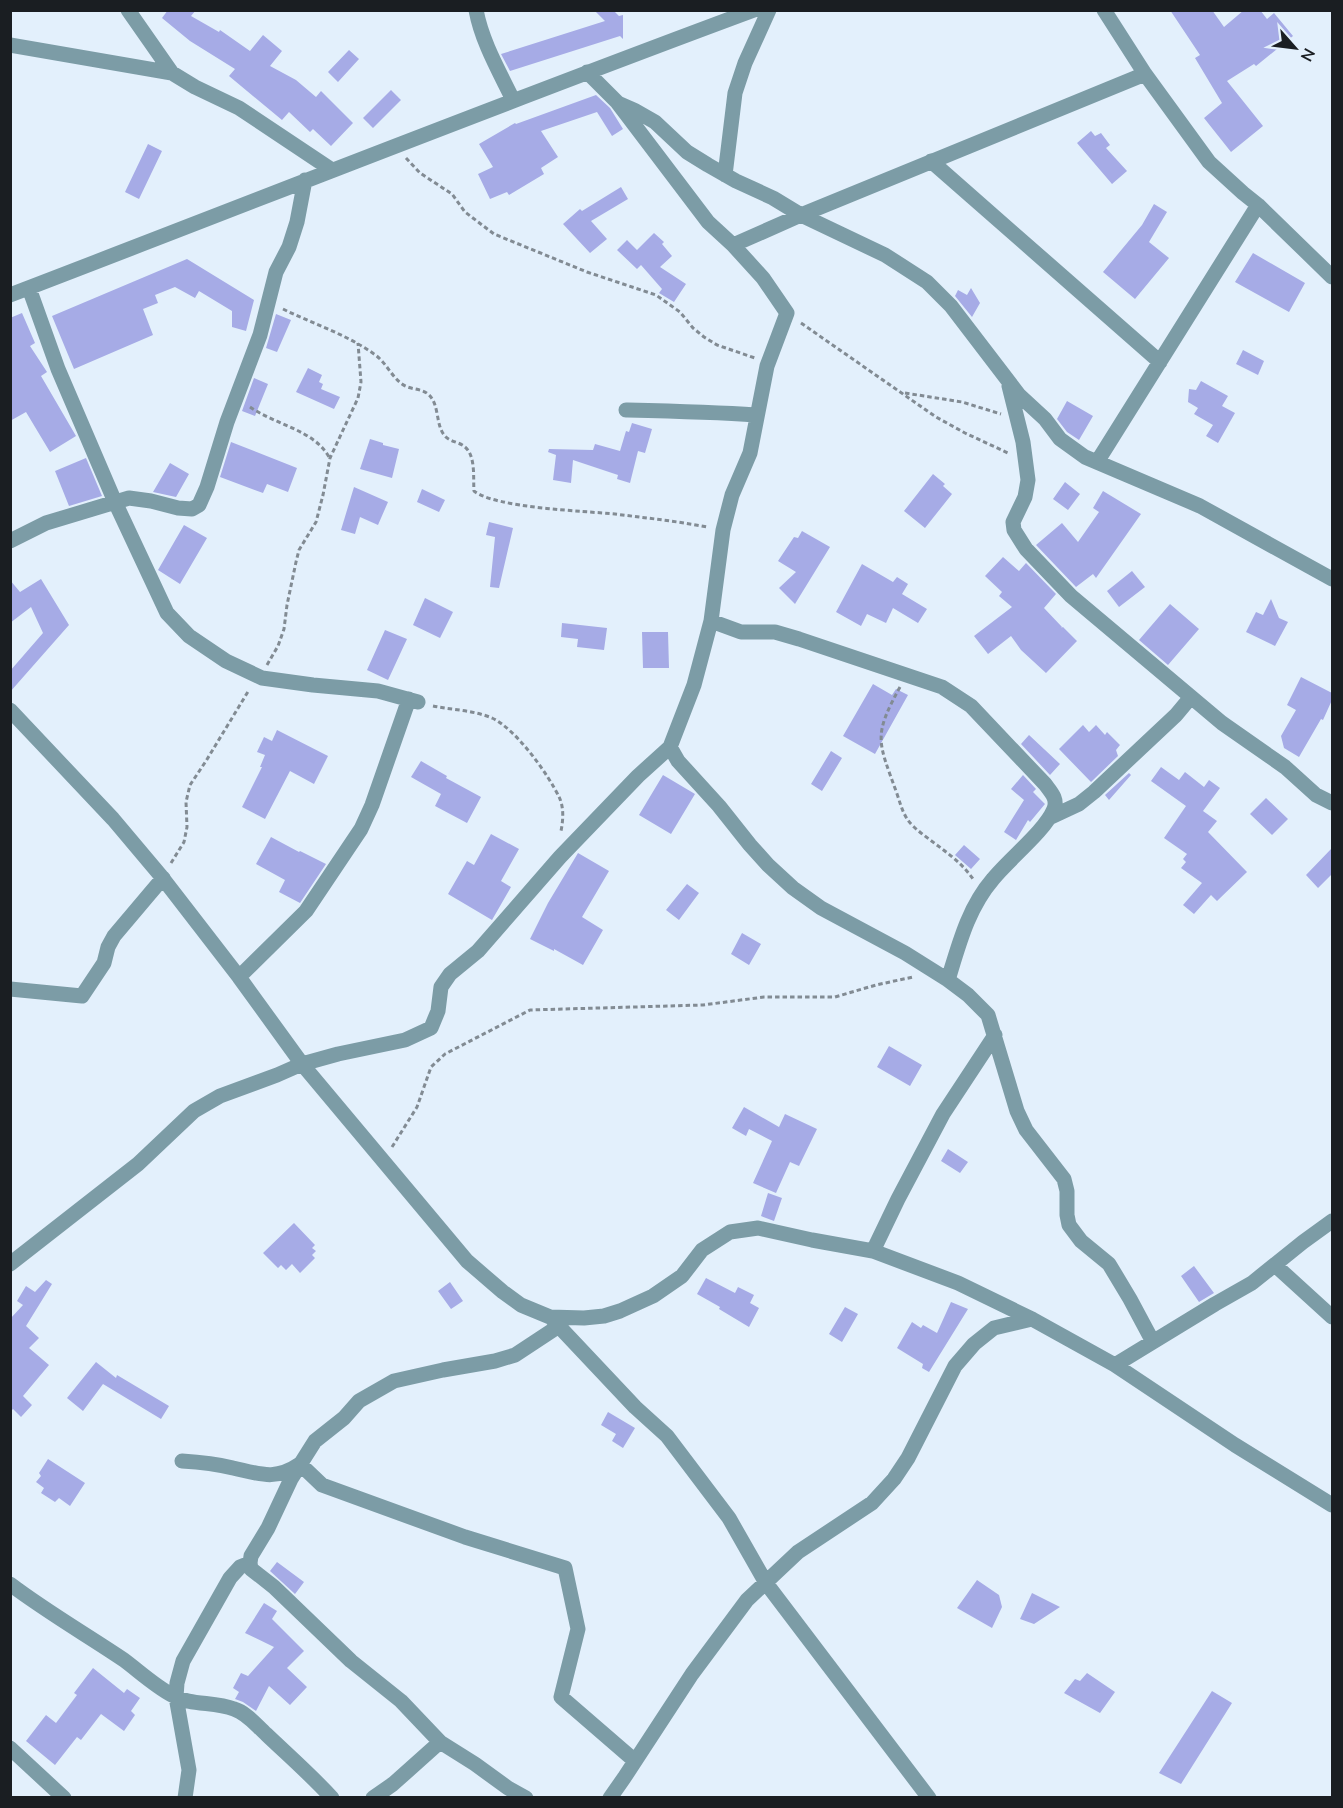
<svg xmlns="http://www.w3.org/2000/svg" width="1343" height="1808" viewBox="0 0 1343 1808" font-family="'Nunito Sans',sans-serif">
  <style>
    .building { fill: #a6abe6 }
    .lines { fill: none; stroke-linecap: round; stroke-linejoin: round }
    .path { stroke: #828b93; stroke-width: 3; stroke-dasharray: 4.5 3; stroke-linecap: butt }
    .minor { stroke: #7c9ca6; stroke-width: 15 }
  </style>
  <rect width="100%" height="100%" fill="#e3f0fc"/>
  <path class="building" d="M168 10H196L191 16 219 32 220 30 250 51 263 35 282 51 270 66 296 80 316 97 321 91 353 123 331 146 313 129 310 132 289 112 282 120 229 76 235 69 190 41 162 18Z
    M594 10H613L619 16 623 15V39L620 36 510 71 501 54 605 21Z
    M1170 10H1212L1224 27 1244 10H1260L1267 19 1274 13 1293 36 1256 66 1254 64 1227 81 1263 126 1231 152 1204 118 1222 103 1195 58 1200 55Z
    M349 50 359 59 338 82 328 72Z
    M391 90 401 100 373 128 363 118Z
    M596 95 610 108 623 129 612 136 597 112 541 131 558 157 541 168 544 174 509 195 507 192 490 199 478 174 493 167 479 144 515 123 516 124Z
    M1091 131 1095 136 1101 133 1110 145 1106 148 1127 171 1112 184 1077 143Z
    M148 144 162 151 139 199 125 192Z
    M621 187 628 199 591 221 607 239 590 253 563 224 580 209 582 211Z
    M1154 204 1167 212 1149 242 1169 258 1135 299 1103 272 1142 225Z
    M654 233 664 242 662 244 672 256 660 267 686 284 674 302 659 293 662 289 641 265 637 269 617 250 627 240 637 250Z
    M1253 253 1305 283 1289 312 1235 282Z
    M187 259 254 300 246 331 232 327V311L199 291 195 298 175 287 155 295 158 303 143 309 153 335 74 369 52 316Z
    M971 288 980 303 972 317 955 296 958 290 967 295Z
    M22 313 35 343 30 346 47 372 41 376 76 436 50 452 26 412 10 421V318Z
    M276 314 291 320 277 352 266 348Z
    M1243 350 1264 361 1258 375 1236 364Z
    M308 368 322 375 319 382 323 384 321 389 340 397 334 409 296 392Z
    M254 378 268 384 255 416 242 411Z
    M1201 381 1228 396 1222 406 1235 413 1218 443 1206 436 1213 425 1194 414 1198 408 1188 402 1189 389 1196 390Z
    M1067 401 1093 416 1079 440 1067 432 1057 419Z
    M632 423 652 429 645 453 638 451 630 483 617 479 618 475 573 460 571 483 553 480 556 455 548 452 549 449 593 450 595 444 620 451 626 431 629 432Z
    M370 439 383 443V445L399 449 392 478 360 469Z
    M231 442 297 468 288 492 267 484 263 493 220 477Z
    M86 458 102 496 69 506 55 471Z
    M170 463 189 474 176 497 153 492Z
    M933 474 945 484 943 486 952 494 925 528 904 511Z
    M1065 482 1080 494 1068 510 1053 499Z
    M354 487 388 502 378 525 360 517 355 534 341 530Z
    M422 489 445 500 439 512 417 502Z
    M1103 491 1141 514 1096 578 1093 574 1076 587 1036 545 1062 523 1078 542 1099 512 1093 508Z
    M489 522 513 528 499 588 490 587 495 537 486 535Z
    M184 525 207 538 180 584 158 570Z
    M802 531 830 547 795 604 779 588 796 572 778 561 794 537 798 538Z
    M1003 557 1019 571 1026 563 1056 594 1044 608 1062 627 1061 628 1063 627 1077 641 1046 673 1021 650 1011 636 988 654 974 636 1012 607 999 596 1002 592 985 576Z
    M862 564 893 582 897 577 908 584 902 594 927 609 918 623 893 608 886 623 867 614 861 626 836 612Z
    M1132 571 1145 587 1119 607 1107 591Z
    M41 579 69 625 10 692V671L43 633 31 607 10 623V580L20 592Z
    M425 598 453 612 440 638 413 625Z
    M1271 599 1279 618 1288 622 1275 646 1246 632 1256 612 1263 615Z
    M1170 604 1199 629 1168 665 1139 640Z
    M562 623 607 628 604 650 577 647 578 639 561 637Z
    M385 630 407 639 388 680 367 670Z
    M642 632H668L669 668H643Z
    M1301 677 1332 693V700L1323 720 1321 719 1299 757 1284 748 1281 736 1296 710 1287 705Z
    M873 684 892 695 896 689 908 695 875 754 843 736Z
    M1083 725 1089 732 1096 725 1105 735 1107 732 1120 745 1116 750 1118 756 1091 782 1059 749Z
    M277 730 328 756 314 784 290 771 265 819 242 807 262 767H260L265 755 257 752 264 737 272 741Z
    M1029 735 1060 764 1050 775 1021 744Z
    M831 751 842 758 822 791 811 784Z
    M421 761 447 776 446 778 481 797 467 823 435 806 441 794 411 777Z
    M1161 767 1179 780 1185 772 1204 787 1209 780 1220 788 1203 811 1217 821 1208 832 1247 872 1217 901 1211 895 1194 914 1183 905 1202 883 1181 868 1186 862 1183 859 1187 854 1164 838 1186 806 1151 781Z
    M1129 773 1131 775 1109 800 1105 795Z
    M663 775 695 794 671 834 639 815Z
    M1023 775 1036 789 1033 792 1045 804 1030 822 1028 820 1016 840 1004 832 1024 800 1011 789Z
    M1266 798 1288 819 1272 835 1250 814Z
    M491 834 519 849 501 881 511 887 492 920 448 894 467 861 474 865Z
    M271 837 299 852 300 851 326 864 300 903 279 892 285 880 256 864Z
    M964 845 980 859 971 869 955 855Z
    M1332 848V874L1318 888 1306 875Z
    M578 853 609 871 582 917 603 930 583 965 554 949V951L530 939 548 903Z
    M687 884 699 893 679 920 666 910Z
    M742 933 761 944 749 965 731 954Z
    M889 1046 922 1065 910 1086 877 1067Z
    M744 1107 779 1127 785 1114 817 1129 799 1166 790 1162 776 1193 753 1183 772 1141 749 1129 746 1136 732 1128Z
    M948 1149 968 1162 960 1173 941 1161Z
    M768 1193 782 1198 774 1221 761 1216Z
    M294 1223 315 1245 312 1248 316 1251 312 1255 315 1258 300 1273 292 1264 286 1270 281 1265 278 1268 263 1253Z
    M1194 1266 1214 1293 1199 1302 1181 1276Z
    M706 1278 735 1293 738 1287 754 1295 750 1303 759 1308 749 1327 719 1309 720 1307 697 1294Z
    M46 1280 52 1284 26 1326 39 1338 29 1348 49 1365 23 1396 32 1405 21 1417 13 1409 10 1412V1319L23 1305 17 1301 26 1286 35 1292Z
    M450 1282 463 1301 451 1309 438 1291Z
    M951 1302 968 1309 929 1372 922 1368 923 1364 897 1348 912 1322 921 1328 923 1325 937 1333Z
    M845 1307 858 1314 842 1342 829 1334Z
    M96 1362 116 1378 117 1375 169 1406 161 1419 103 1384 83 1411 67 1398Z
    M608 1412 635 1428 623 1448 612 1441 616 1434 601 1425Z
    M48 1459 85 1483 70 1506 59 1498 55 1502 41 1493 44 1488 36 1482 41 1476 39 1473Z
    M277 1562 304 1582 295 1594 270 1571Z
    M977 1580 999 1595 1002 1607 992 1628 957 1608Z
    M1032 1593 1060 1607 1034 1624 1020 1619Z
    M264 1603 277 1611 272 1619 304 1651 287 1668 307 1687 290 1705 269 1686 256 1711 243 1702 235 1699 239 1692 233 1688 241 1673 248 1676 274 1647 245 1633Z
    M93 1668 124 1693 127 1689 140 1698 131 1711 135 1715 124 1731 101 1714 81 1740 77 1737 55 1765 26 1741 46 1715 56 1723 77 1695 74 1693Z
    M1087 1673 1115 1692 1100 1713 1064 1693 1075 1679 1080 1681Z
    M1212 1691 1232 1703 1181 1784 1159 1773Z"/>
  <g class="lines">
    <path class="path" d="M406 158 420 173 452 194 465 212 494 234 587 272 656 295 680 312 693 328 704 337 717 345 755 358
      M283 309C313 324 346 334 374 354 386 362 391 376 402 384 410 390 421 388 428 394 440 404 435 425 445 436 450 442 460 442 465 447 476 456 473 479 474 491 495 508 584 511 615 514 646 518 676 521 707 527
      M801 323 936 417 965 433 1008 453
      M905 393 962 402 1001 414
      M250 407C276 425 314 430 329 457
      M267 665 278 646 284 629 287 605 296 562 299 550 316 522 323 495 330 458 358 398 361 382 358 343
      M900 687C873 736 878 741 896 791 901 805 903 817 914 827 933 844 958 857 973 879
      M433 706C452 710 473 710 492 718 516 729 549 775 560 799 564 809 563 821 561 831
      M171 863 184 842 187 827 186 802 190 785 206 761 249 690
      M392 1147 417 1107 431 1067 445 1054 530 1010 703 1005 764 997H835L876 985 913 977"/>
    <path class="minor" d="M128 10 172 73 195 87 239 108 332 170
      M476 10C482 42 499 71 513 100
      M1104 10 1145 74 1209 162 1243 193 1258 205 1332 277
      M10 45 172 73
      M587 72 617 102 708 222 733 245 763 278 787 313 767 366 750 453 732 495 723 530 711 621 694 685 670 747 678 761 719 806 750 845 768 865 793 888 821 908 905 953 948 980 968 995 988 1015 1017 1111 1026 1130 1064 1179 1067 1191V1215L1069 1225 1081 1241 1109 1264 1130 1299 1153 1342
      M618 103 634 110 655 122 687 152 708 165 736 181 773 198 801 215 885 255 927 282 951 306 1019 395 1045 419 1060 439 1085 457 1200 506 1332 579
      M931 161 1160 362
      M725 175 735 93 745 63 769 10
      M733 245 801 215 1145 74
      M29 288 58 369 115 502 167 613 189 636 226 661 262 678 313 685 378 691 418 702
      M10 295C258 200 505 102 754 10
      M1009 386 1023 442 1028 480 1025 497 1013 522 1014 530 1026 549 1071 596 1222 723 1285 767 1316 795 1332 803
      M626 410C669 411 713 412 756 415
      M1097 462 1258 205
      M10 541 46 523 129 498 151 501 178 508 192 509 199 505 207 487 227 422 260 335 276 272 289 247 297 222 305 180
      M711 621 741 632H775L799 639 942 687 971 706 1045 784C1051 792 1058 799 1054 809 1045 831 1009 859 993 879 968 908 959 944 948 980
      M10 710 113 819 161 876 239 977 302 1064 467 1261 503 1292 521 1305 550 1317 584 1318 604 1316 620 1311 653 1296 682 1276 702 1250 730 1232 758 1228 812 1240 873 1251 958 1283 1032 1319 1115 1365 1235 1445 1332 1505
      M1049 818 1079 804 1094 792 1176 715 1191 697
      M239 977 306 911 361 829 372 805 409 699
      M10 989 82 996 104 963 108 947 114 936 163 878
      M873 1251 898 1199 943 1114 995 1035
      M10 1264 138 1164 194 1111 220 1096 277 1075 302 1064 338 1054 405 1040 431 1028 438 1011 441 987 450 974 478 951 560 857 638 776 670 747
      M1276 1266 1332 1317
      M553 1320 635 1407 667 1436 729 1518 766 1583 929 1798
      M1115 1365 1215 1304 1252 1283 1303 1242 1332 1221
      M182 1461C199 1462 217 1464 233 1468 260 1474 275 1481 300 1464L322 1485 465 1537 565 1568 578 1629 561 1697 635 1761
      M10 1584C47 1612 87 1635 124 1660 140 1672 155 1686 172 1695 191 1706 214 1701 234 1709 247 1713 256 1725 266 1734 288 1755 311 1775 332 1798
      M10 1748 64 1798
      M185 1798 189 1770 176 1697 177 1683 183 1661 230 1578 240 1567 250 1563
      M373 1798 393 1784 440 1742
      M526 1798 508 1788 475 1764 440 1742 401 1701 351 1661 274 1587 251 1569 250 1563 251 1556 268 1528 291 1479 315 1441 344 1418 359 1401 394 1381 443 1370 495 1361 515 1355 559 1326
      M610 1798 624 1778 692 1674 747 1600 798 1552 872 1503 894 1479 908 1458 955 1366 974 1344 994 1328 1032 1319"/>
  </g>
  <rect width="1343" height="1808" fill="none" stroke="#1a1e22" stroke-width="24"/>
  <g transform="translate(1295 48) rotate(118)" stroke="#e3f0fc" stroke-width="4.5" paint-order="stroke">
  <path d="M0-4.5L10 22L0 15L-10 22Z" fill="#1a1e22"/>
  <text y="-9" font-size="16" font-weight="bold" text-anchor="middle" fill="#1a1e22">N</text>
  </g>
</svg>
